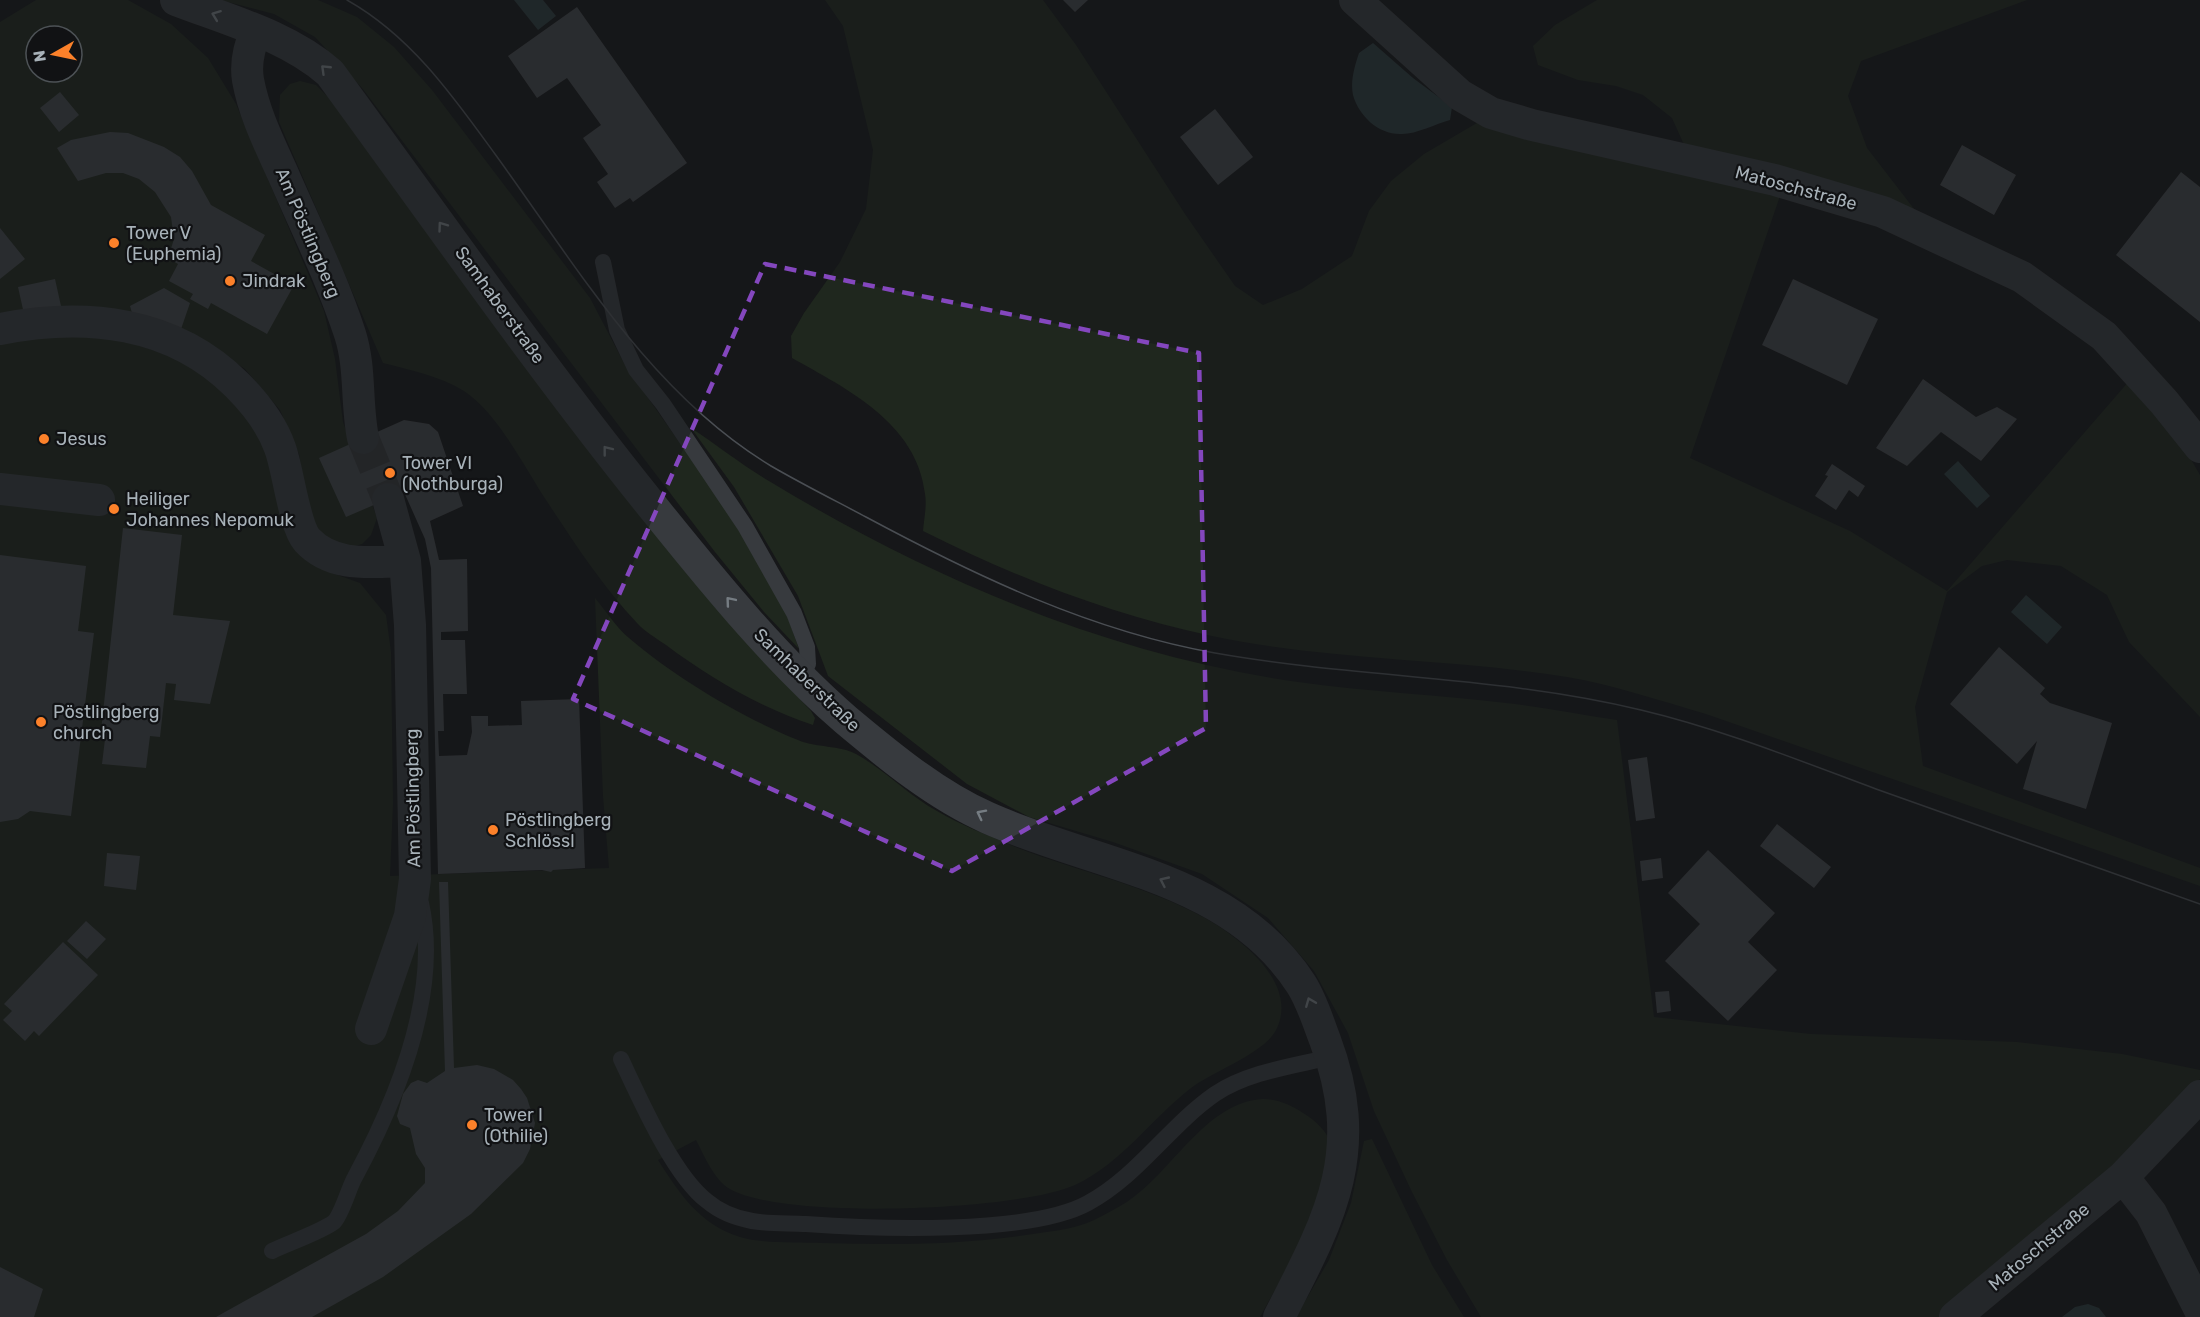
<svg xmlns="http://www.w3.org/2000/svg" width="2200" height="1317" viewBox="0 0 2200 1317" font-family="Rubik,sans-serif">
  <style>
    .green { fill: #1f271e; fill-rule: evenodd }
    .water { fill: #2c3a3d }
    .building { fill: #424549 }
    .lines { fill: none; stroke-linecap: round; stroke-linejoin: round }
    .minor-tunnel { stroke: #333639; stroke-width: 32; stroke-dasharray: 32 16; stroke-linecap: butt }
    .service { stroke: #373a3e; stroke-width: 16 }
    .minor { stroke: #373a3e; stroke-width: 32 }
    .tram { stroke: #4a4e53; stroke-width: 1.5 }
    .oneway { stroke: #757c82 }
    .marked { fill: none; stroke: #8447be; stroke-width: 4.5; stroke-dasharray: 12 8; stroke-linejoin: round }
    .poi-dot { fill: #fc812a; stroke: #111214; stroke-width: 2 }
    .labels { text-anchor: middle; stroke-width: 4.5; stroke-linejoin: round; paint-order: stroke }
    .street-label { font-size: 18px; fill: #a8b2b9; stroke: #111214 }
    .poi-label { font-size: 18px; fill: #a8b2b9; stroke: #111214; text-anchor: start }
  </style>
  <rect width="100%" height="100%" fill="#161719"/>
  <path class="green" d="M36 0H128L171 24 208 58 236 104 324 311 335 359 343 422 377 518 371 535 362 544 344 549 311 525 299 454 280 410 245 369 209 345 50 309 0 313V22ZM36 36H72V72H36Z
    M220 0H318L357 17 394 47 432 90 590 298 626 367 726 508 787 615 799 649 764 612 715 552 362 88 315 37 274 14Z
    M825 0H1043L1076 45 1185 214 1235 286 1263 305 1302 289 1352 256 1369 211 1391 181 1424 154 1482 120 1781 193 1690 458 1850 531 1947 591 2130 380 2170 423 2200 475V717L2129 642 2107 595 2061 566 2007 560 1982 566 1947 592 1915 707 1923 766 2200 868V886L1706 714C1661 701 1614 685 1567 677 1449 658 1329 661 1212 636 1111 615 1015 577 923 531 924 519 927 506 925 494 917 423 847 389 792 358L791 336 804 313 840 262 866 209 873 150 843 26Z
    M1597 0H2027L1861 61 1848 96 1867 148 1918 214 1686 149 1672 118 1643 95 1616 86 1578 80 1538 65 1533 46 1555 25Z
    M300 81 316 85 331 100 735 629 811 711 815 718 813 725C761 708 710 678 666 645 656 638 645 632 637 623 603 587 575 544 548 503 526 470 498 413 464 391 440 376 410 370 383 363L279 122 280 95 290 84Z
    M94 329 188 363 228 396 257 429 307 556 332 573 360 583 386 615 391 652 393 803 390 876 609 868 603 796 595 598C606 611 616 627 629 638 676 678 741 717 798 740 816 748 840 745 856 754 885 770 908 795 937 811 960 825 988 835 1013 846 1076 871 1145 885 1205 918 1240 938 1298 982 1277 1028 1266 1053 1213 1071 1191 1088 1151 1119 1122 1163 1075 1185 1018 1211 783 1220 730 1189 714 1180 704 1155 696 1140L658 1160C679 1193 700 1225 740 1237 764 1244 796 1242 821 1243 892 1245 963 1245 1033 1234 1055 1231 1082 1228 1102 1216 1113 1210 1125 1204 1135 1196 1175 1166 1208 1102 1263 1099 1278 1099 1291 1105 1303 1113 1312 1118 1326 1130 1329 1140 1341 1181 1280 1280 1260 1317H0V343Z
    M691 428C717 445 742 465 769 481 931 579 1109 655 1298 682 1370 692 1443 695 1515 704 1549 708 1583 715 1617 720L1654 1017 1811 1034 2017 1042 2122 1054 2200 1070V1079L2138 1150 1940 1317H1481L1447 1260 1412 1192 1374 1111 1348 1033 1314 971 1268 918 1202 874 1113 842 1029 817 967 784 828 676 798 596 734 487Z
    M1372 1139 1432 1265 1464 1317H1296L1329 1260 1351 1203 1364 1141Z"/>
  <path class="water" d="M514 0H543L556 16 538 30Z
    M1373 43 1413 78 1452 107 1450 120C1435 124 1415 135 1400 134 1378 134 1359 116 1353 95 1350 81 1355 65 1359 53Z
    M1958 461 1990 496 1977 508 1944 474Z
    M2026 595 2062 627 2047 644 2011 612Z
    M2088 1304 2099 1308 2106 1317H2062L2075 1307Z"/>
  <path class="building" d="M1063 0H1088L1075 12Z
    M577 7 687 163 633 202 630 198 615 208 597 182 608 174 583 138 601 125 567 78 537 98 508 56Z
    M60 92 79 115 59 132 40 108Z
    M1215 109 1253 157 1218 185 1180 137Z
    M110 132 128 133 164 147 180 157 192 171 211 205 265 235 251 261 294 285 267 334 211 303 208 309 190 299 193 294 169 281 178 264 168 258 174 239 171 217 155 192 139 179 123 173H106L78 181 57 148 71 140Z
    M1962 145 2016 175 1994 215 1940 185Z
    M2181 172 2200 187V322L2116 255Z
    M0 228 25 259 0 279Z
    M55 279 61 306 24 314 18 287Z
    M1793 279 1878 319 1847 385 1762 345Z
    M164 288 190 303 179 335 134 320 130 306Z
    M1923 379 1976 417 1997 407 2017 419 1981 461 1941 432 1907 466 1876 448Z
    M404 420 429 424 438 432 463 506 430 521 439 560 467 559 468 631 441 632V640H465L467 694H443L444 731H438L439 756 467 755 472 732 471 716H488V726L522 725 521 701 579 699 585 868 553 870 551 872 542 870 438 874 431 568 425 539 404 492 346 517 319 458Z
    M1832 464 1865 486 1858 497 1849 490 1836 510 1815 496 1828 476 1825 475Z
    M123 528 182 535 173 615 230 621 210 704 174 700 176 684 166 683 160 737 150 736 146 768 102 764 106 731H101Z
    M0 555 86 566 78 631 94 633 71 816 30 811 18 819 0 822Z
    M1999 647 2045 688 2040 694 2050 703 2112 723 2086 809 2023 789 2037 741 2017 764 1950 704Z
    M1647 757 1655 818 1636 821 1628 760Z
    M1777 824 1831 867 1814 888 1760 846Z
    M1708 850 1775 913 1748 942 1777 970 1728 1021 1665 961 1700 924 1668 893Z
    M107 853 140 856 136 890 104 886Z
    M1661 858 1663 878 1642 881 1640 861Z
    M439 882H448L454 1068 477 1065 494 1069 513 1080 521 1089 527 1098 535 1123 530 1149 523 1163 471 1214 383 1277 312 1317H216L366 1234 398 1211 425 1183V1168L416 1154 410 1128 400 1124 397 1116 403 1094 411 1083 418 1080 427 1083 445 1071Z
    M86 921 106 939 87 959 67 941Z
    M63 942 98 975 39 1036 34 1031 25 1041 3 1020 12 1011 4 1004Z
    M1669 991 1671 1011 1657 1013 1655 992Z
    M0 1267 43 1289 34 1317H0Z"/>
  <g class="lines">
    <path class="minor-tunnel" d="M363 438 388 499"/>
    <path class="service" d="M603 262 617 330 636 370 663 404 745 526 794 613 807 647 808 664 801 676
      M621 1059C640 1099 673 1175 707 1201 720 1212 735 1218 752 1221 769 1224 788 1223 806 1224 875 1229 1030 1235 1088 1203 1138 1176 1169 1126 1215 1094 1248 1072 1293 1066 1331 1057
      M272 1251C286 1244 323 1231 334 1222 342 1214 349 1187 355 1177 397 1099 441 993 421 903"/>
    <path class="minor" d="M176 0C228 20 288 36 330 73 439 222 544 373 660 516 718 588 777 660 846 720 889 756 936 795 988 818 1096 866 1232 877 1301 984 1312 1001 1318 1022 1325 1040 1367 1152 1330 1218 1279 1317
      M1355 0 1460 95 1491 113 1532 125 1775 180 1883 212 2022 277 2104 336 2164 402 2200 447
      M256 31C249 47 245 62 248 80 254 113 269 143 283 174 306 227 332 279 350 334 361 368 356 404 363 438
      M0 329C85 312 173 321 237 385 254 402 272 425 280 448 288 469 294 525 307 540 333 568 371 562 405 561
      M0 489 99 500
      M371 1029 410 916 415 879 410 625 405 561 388 499
      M2123 1177 2151 1213 2200 1310
      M1955 1317 2123 1177 2200 1096"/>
    <path class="tram" d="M347 0C411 36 453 96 495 154 575 264 651 394 771 466 802 484 834 500 866 517 976 576 1091 631 1215 653 1356 678 1501 676 1641 710 1721 729 1798 760 1876 789 1984 828 2092 866 2200 904"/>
  </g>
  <defs><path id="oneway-chevron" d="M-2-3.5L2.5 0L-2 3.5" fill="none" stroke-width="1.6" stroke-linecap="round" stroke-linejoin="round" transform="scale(1.5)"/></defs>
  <g class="oneway">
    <use href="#oneway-chevron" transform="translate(216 15) rotate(-159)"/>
    <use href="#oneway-chevron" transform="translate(325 69) rotate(-136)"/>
    <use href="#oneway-chevron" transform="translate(442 226) rotate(-126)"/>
    <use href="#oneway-chevron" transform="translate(607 450) rotate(-128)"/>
    <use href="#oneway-chevron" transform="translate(730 601) rotate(-130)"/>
    <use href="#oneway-chevron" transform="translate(981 814) rotate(-153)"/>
    <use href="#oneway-chevron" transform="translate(1164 881) rotate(-155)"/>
    <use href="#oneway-chevron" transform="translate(1310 1002) rotate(-112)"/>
  </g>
  <path d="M0 0H2200V1317H0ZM765 264 1199 353 1206 728 952 871 573 699Z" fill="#161719" fill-opacity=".55" fill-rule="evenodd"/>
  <path class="marked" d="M765 264 1199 353 1206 728 952 871 573 699Z"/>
  <g class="poi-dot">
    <circle cx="114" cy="243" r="6"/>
    <circle cx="230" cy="281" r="6"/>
    <circle cx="44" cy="439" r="6"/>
    <circle cx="390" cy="473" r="6"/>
    <circle cx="114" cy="509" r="6"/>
    <circle cx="41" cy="722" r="6"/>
    <circle cx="493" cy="830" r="6"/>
    <circle cx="472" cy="1125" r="6"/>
  </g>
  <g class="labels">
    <g class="street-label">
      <text transform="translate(1796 188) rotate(15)" y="6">Matoschstraße</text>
      <text transform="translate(308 233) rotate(67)" y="6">Am Pöstlingberg</text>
      <text transform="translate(500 305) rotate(54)" y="6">Samhaberstraße</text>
      <text transform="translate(807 680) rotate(44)" y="6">Samhaberstraße</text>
      <text transform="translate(413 798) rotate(-91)" y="6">Am Pöstlingberg</text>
      <text transform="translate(2039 1247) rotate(-40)" y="6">Matoschstraße</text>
    </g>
    <g class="poi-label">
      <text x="126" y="239">Tower V<tspan x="126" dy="21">(Euphemia)</tspan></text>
      <text x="242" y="287">Jindrak</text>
      <text x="56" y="445">Jesus</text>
      <text x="402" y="469">Tower VI<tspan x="402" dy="21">(Nothburga)</tspan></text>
      <text x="126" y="505">Heiliger<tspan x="126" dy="21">Johannes Nepomuk</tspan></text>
      <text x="53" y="718">Pöstlingberg<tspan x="53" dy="21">church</tspan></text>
      <text x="505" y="826">Pöstlingberg<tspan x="505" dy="21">Schlössl</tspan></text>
      <text x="484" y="1121">Tower I<tspan x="484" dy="21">(Othilie)</tspan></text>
    </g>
  </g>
  <g transform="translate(54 54) rotate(261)"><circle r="28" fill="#111214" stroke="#4d5256" stroke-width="1.5"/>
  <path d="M0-4.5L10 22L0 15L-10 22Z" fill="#fc812a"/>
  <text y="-9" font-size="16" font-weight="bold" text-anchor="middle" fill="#a8b2b9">N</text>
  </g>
</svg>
